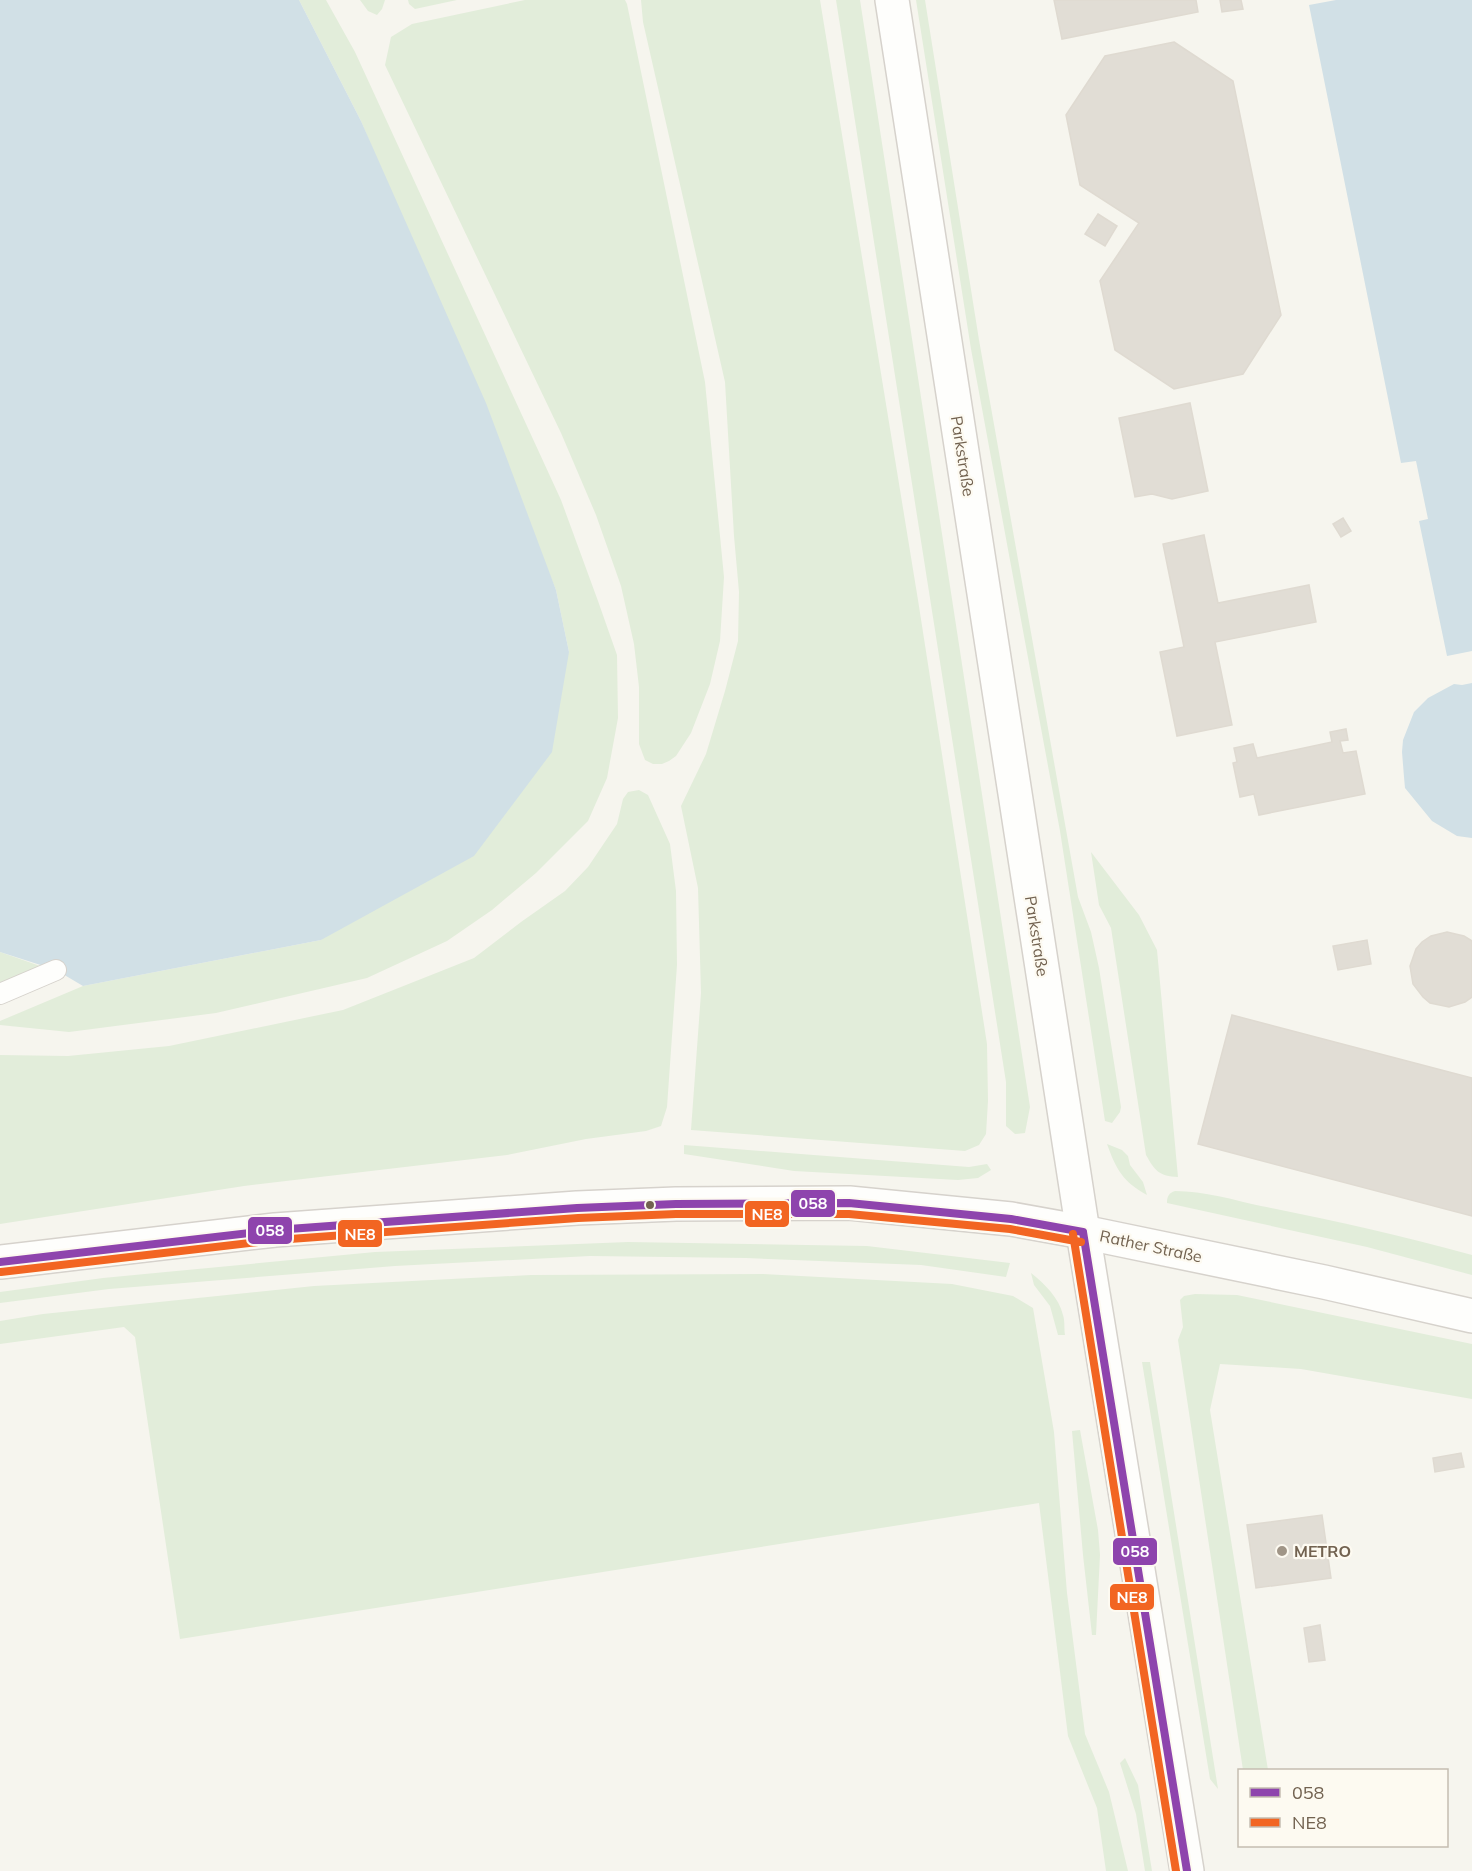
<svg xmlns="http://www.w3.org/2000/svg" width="1472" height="1871" viewBox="0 0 1472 1871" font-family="Mulish,sans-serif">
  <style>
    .green { fill: #e2edda }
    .water { fill: #d1e0e6 }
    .building { fill: #e1ddd5; stroke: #dfdad1; stroke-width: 1.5 }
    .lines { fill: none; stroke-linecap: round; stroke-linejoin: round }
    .service-casing { stroke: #d6d2cc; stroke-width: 22 }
    .minor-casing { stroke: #d6d2cc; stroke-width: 36 }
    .secondary-casing { stroke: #d6d2cc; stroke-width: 36 }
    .service { stroke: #fefefc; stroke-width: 20 }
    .minor { stroke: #fefefc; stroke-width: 33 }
    .secondary { stroke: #fefefc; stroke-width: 33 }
    .bus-1-casing { stroke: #fdfaf1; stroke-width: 12 }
    .bus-2-casing { stroke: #fdfaf1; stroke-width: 12 }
    .bus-1 { stroke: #8e44ad; stroke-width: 8 }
    .bus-2 { stroke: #f26522; stroke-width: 8 }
    .bus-dot { fill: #726250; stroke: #fdfaf1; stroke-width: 2 }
    .poi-dot { fill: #a09587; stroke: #fdfaf1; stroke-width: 2 }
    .labels { text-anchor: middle; stroke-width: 4.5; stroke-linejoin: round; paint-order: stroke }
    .street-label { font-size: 16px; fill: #726250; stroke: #fdfaf1 }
    .poi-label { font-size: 16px; font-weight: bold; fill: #726250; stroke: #fdfaf1; text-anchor: start }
    .line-badge { stroke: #fdfaf1; stroke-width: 2 }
    .badge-label { font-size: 16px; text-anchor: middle; font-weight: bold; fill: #fff }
  </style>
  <rect width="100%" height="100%" fill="#f6f5ee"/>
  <path class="green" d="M299 0H326L355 52 561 500 598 601 617 655 618 718 607 778 588 821 536 873 492 910 447 941 367 978 216 1013 69 1032 0 1025V1021L83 986 321 940 569 652 556 590 361 121Z
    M360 0H385L382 9 377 15 368 11Z
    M408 0H457L415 9 409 4Z
    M525 0H625L627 4 705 382 724 577 720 641 710 684 691 733 676 756 669 761 662 764H653L645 760 639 744V687L634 644 621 586 596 515 561 433 385 65 391 37 412 24Z
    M641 0H820L918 600 987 1044 988 1101 986 1134 979 1145 965 1151 691 1130 701 993 698 888 681 806 706 754 725 691 738 641 739 592 734 536 725 382 643 22Z
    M836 0H860L1030 1107 1025 1133 1015 1134 1006 1126V1082Z
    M916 0H925L979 340 1078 897 1091 932 1099 968 1121 1107 1120 1112 1112 1123 1105 1121 1060 831 971 349Z
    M639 790 648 795 670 844 676 891 677 965 667 1107 661 1126 646 1131 586 1139 507 1155 244 1186 0 1224V1055L68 1056 169 1046 343 1010 474 958 521 922 565 891 588 867 617 824 623 799 628 792Z
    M1091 852 1139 915 1157 950 1178 1177C1159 1176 1155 1171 1146 1155L1111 928 1099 905Z
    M0 952 43 967 0 984Z
    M1107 1144 1122 1150 1128 1156 1130 1165 1143 1182 1147 1195C1123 1182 1116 1169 1107 1144Z
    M684 1145 969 1167 987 1164 991 1170 978 1178 958 1180 794 1171 684 1154Z
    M1175 1191C1204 1191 1234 1200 1261 1206 1332 1220 1402 1236 1472 1255V1275L1367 1247 1167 1203C1167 1196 1169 1193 1175 1191Z
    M628 1242 867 1246 1010 1263 1006 1277 921 1265 746 1258 590 1256 395 1266 109 1289 0 1303V1292L103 1278 375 1252Z
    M1031 1273C1045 1284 1059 1298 1063 1315 1065 1321 1064 1329 1065 1335H1058L1050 1306 1034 1285Z
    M763 1274 952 1284 1013 1296 1033 1308 1054 1432 1067 1593 1085 1734 1109 1792 1128 1871H1106L1097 1808 1068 1736 1039 1503 180 1639 135 1337 124 1327 0 1344V1321L43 1314 314 1286 531 1275Z
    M1195 1294 1237 1295 1472 1344V1399L1301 1369 1220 1364 1210 1410 1268 1770H1243L1178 1340 1183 1327 1180 1300 1184 1296Z
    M1142 1362H1150L1218 1789 1210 1779Z
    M1080 1430 1098 1530 1100 1555 1096 1635H1092L1083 1555 1072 1431Z
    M1125 1758 1138 1785 1152 1871H1145L1136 1814 1120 1763Z"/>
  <path class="water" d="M0 0H299L361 121 486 403 556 590 569 652 552 752 474 856 321 940 83 986 56 970 0 952Z
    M1336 0H1472V651L1447 656 1419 521 1428 519 1416 461 1401 463 1309 5Z
    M1472 683V838L1457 836 1432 821 1405 788 1404 777 1402 752 1403 740 1414 712 1428 698 1454 684 1462 685Z"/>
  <path class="building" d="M1054 0H1196L1198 12 1062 39Z
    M1220 0H1241L1243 9 1222 12Z
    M1174 42 1233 81 1281 315 1243 374 1174 389 1115 350 1100 281 1139 223 1080 185 1066 115 1105 56Z
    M1098 214 1117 226 1105 246 1085 234Z
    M1190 403 1208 491 1172 499 1152 494 1135 497 1119 418Z
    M1343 518 1351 531 1341 537 1333 524Z
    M1204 535 1218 603 1309 585 1316 622 1215 642 1232 725 1177 736 1160 652 1184 647 1163 544Z
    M1346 729 1348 740 1340 741 1343 753 1356 751 1365 794 1259 815 1254 794 1240 797 1233 763 1237 762 1234 748 1253 744 1257 758 1332 742 1330 732Z
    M1447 932 1464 936 1472 941V997L1465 1002 1449 1007 1430 1003 1423 997 1413 984 1410 966 1416 949 1422 942 1431 936Z
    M1367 940 1371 964 1338 970 1333 946Z
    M1232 1015 1472 1078V1216L1198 1144Z
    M1461 1453 1464 1467 1435 1472 1433 1458Z
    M1322 1515 1331 1578 1256 1588 1247 1525Z
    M1320 1625 1325 1660 1309 1662 1304 1628Z"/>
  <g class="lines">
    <defs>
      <path id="service" d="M0 994 56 970"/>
      <path id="minor" d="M892 0 1083 1232 1187 1871"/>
      <path id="secondary" d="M0 1262 275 1230 577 1208 676 1204 849 1203 1011 1219 1083 1232 1324 1282 1472 1316"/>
    </defs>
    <use href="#service" class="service-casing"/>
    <use href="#minor" class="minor-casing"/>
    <use href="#secondary" class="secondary-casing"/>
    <use href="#service" class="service"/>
    <use href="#minor" class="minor"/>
    <use href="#secondary" class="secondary"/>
    <defs>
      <path id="bus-1" d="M1083 1232 1187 1871
        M0 1262 275 1230 577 1208 676 1204 849 1203 1011 1219 1083 1232"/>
      <path id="bus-2" d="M1073 1234 1176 1871
        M1 1272 276 1240 578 1218 676 1214H849L1010 1229 1081 1242"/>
    </defs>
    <use href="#bus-1" class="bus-1-casing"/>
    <use href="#bus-2" class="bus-2-casing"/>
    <use href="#bus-1" class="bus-1"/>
    <use href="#bus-2" class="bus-2"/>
  </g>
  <circle class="bus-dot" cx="650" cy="1205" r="5"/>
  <circle class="poi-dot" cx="1282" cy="1551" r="6"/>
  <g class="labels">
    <g class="street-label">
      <text transform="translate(963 456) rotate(81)" y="6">Parkstraße</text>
      <text transform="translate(1037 936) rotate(81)" y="6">Parkstraße</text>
      <text transform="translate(1151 1246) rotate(12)" y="6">Rather Straße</text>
    </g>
    <g class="poi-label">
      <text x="1294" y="1557">METRO</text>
    </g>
  </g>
  <g class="line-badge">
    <rect x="790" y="1189" width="46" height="29" rx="6" fill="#8e44ad"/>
    <rect x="744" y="1200" width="46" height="28" rx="6" fill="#f26522"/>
    <rect x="247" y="1216" width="46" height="29" rx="6" fill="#8e44ad"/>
    <rect x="337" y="1219" width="46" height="29" rx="6" fill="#f26522"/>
    <rect x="1112" y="1537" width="46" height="29" rx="6" fill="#8e44ad"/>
    <rect x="1109" y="1583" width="46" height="28" rx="6" fill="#f26522"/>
  </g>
  <g class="badge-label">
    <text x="813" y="1209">058</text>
    <text x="767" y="1220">NE8</text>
    <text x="270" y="1236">058</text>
    <text x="360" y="1240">NE8</text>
    <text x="1135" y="1557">058</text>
    <text x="1132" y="1603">NE8</text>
  </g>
  <rect x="1238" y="1769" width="210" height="78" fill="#fdfaf1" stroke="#c5bdb1" stroke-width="1.5"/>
  <rect x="1250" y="1788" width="30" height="9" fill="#8e44ad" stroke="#c5bdb1" stroke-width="1.5"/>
  <text x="1292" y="1799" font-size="18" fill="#726250">058</text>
  <rect x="1250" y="1818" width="30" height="9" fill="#f26522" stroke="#c5bdb1" stroke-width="1.5"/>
  <text x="1292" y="1829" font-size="18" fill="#726250">NE8</text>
</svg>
